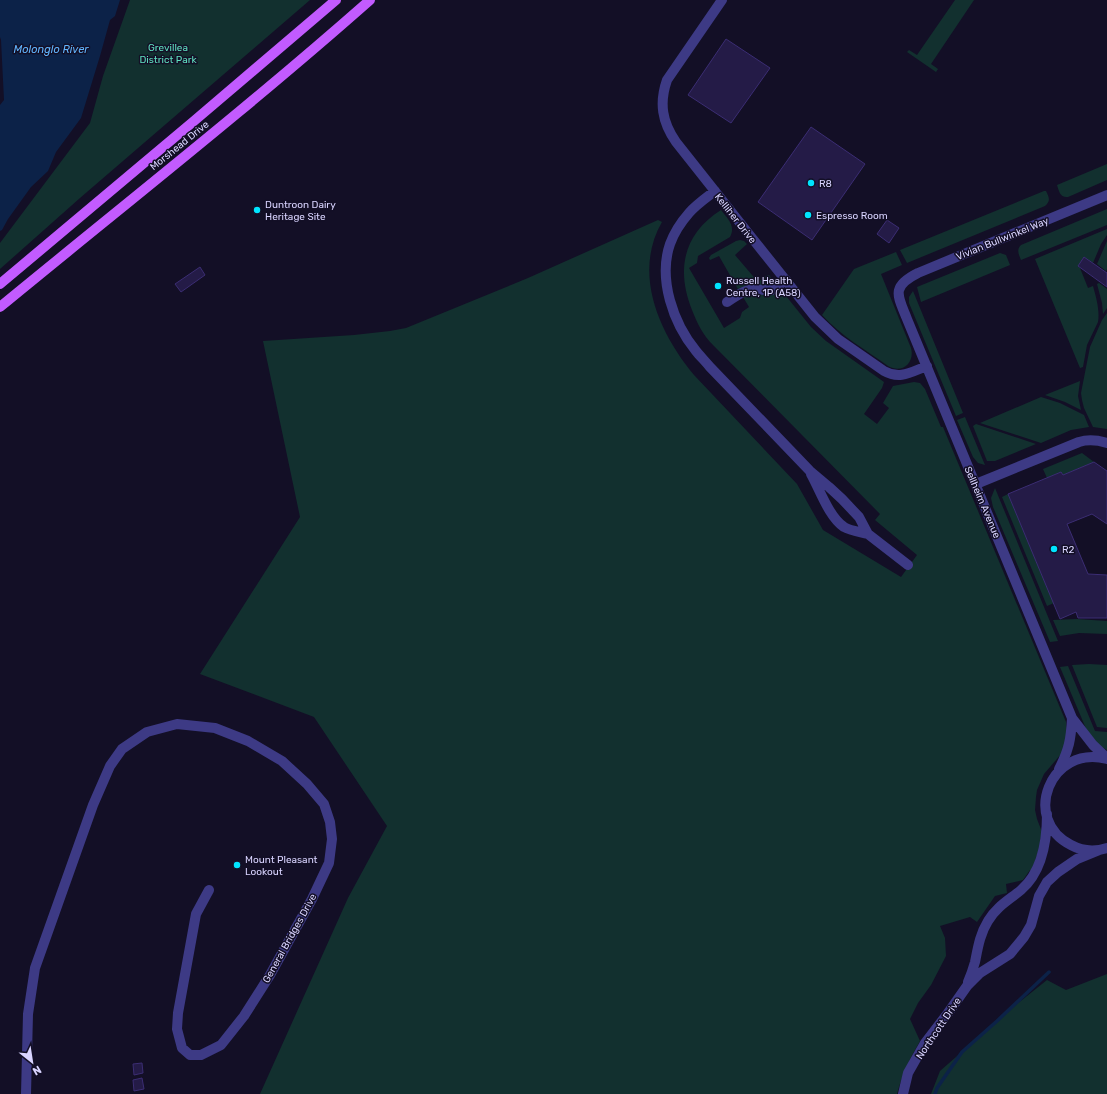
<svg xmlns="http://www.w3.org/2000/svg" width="1107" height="1094" viewBox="0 0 1107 1094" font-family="Rubik,sans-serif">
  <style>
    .green { fill: #12302f }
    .water { fill: #0c2248 }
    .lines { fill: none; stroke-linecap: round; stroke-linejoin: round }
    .stream { stroke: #0c2248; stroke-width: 3.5 }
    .building { fill: #241b47; stroke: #3b2d73 }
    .minor { stroke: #3d3a85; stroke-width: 10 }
    .major { stroke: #c25bff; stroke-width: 10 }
    .poi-dot { fill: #00e5ff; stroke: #130f26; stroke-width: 1.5 }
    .labels { text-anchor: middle; stroke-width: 3; stroke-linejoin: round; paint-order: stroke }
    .park-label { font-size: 10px; fill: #5fe0c0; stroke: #130f26 }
    .street-label { font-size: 10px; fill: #d9d4ff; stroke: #130f26 }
    .poi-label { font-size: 10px; fill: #d9d4ff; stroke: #130f26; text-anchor: start }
    .water-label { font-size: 11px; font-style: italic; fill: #62b6ff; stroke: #130f26 }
  </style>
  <rect width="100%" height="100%" fill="#130f26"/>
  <path class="green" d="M130 0H310L80 198 0 269V243L90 123 103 76Z
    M955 0H974L931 64 938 69 936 72 907 52 909 50 917 55Z
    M1107 164V180L1068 197C1060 198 1059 191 1057 185Z
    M1044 191H1046C1049 197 1051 201 1045 206L907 263 900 250Z
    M1107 209V225L1021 260C1019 255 1016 250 1021 245Z
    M721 210C728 219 736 226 730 237L698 256 697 263 689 268 724 328 740 318 742 312 749 307 743 297 745 295 780 290 786 296 811 327 826 341 884 382 882 388 864 414 877 424 889 408 883 403 893 386 914 382 920 383 925 389 941 427H943L1066 722 1067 734 1062 753 1044 774 1037 790 1036 797 1035 810 1037 819 1042 832 1039 849 1032 870H1030L1023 880 1006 884 1007 893 995 896 977 922 970 917 940 926 945 938 946 956 931 985 918 1003 910 1019 920 1041C910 1058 902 1075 897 1094H260L348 898 387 826 314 717 200 674 300 517 263 341 354 335 390 331 406 328 528 278 658 220 662 222C632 274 660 334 694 375L797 484 823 530 901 577 917 555 875 520 880 514 713 345C703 335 697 323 692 310 676 270 683 234 721 210Z
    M1107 229V235L1101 244 1093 263 1084 257 1078 266 1080 268 1088 288 1093 286C1096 297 1100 310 1098 322L1087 345 1083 367 1080 368 1035 259Z
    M740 240 744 241 747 244 735 255 758 282 766 276 769 275 775 283 773 285 739 291 719 256 710 260 709 258 711 255 736 241Z
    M1107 241V269L1106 271 1097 264Z
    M896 252 902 265 881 274 911 348C915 363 902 374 888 366 866 350 841 336 822 315L854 269Z
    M1000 253 1006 255 1010 265 921 302 917 287Z
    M1099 283 1107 289V308L1103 314 1102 303 1097 284Z
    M913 291 963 413 956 416 909 303V297Z
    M1107 313V429L1093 427 1084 408 1082 400 1081 393 1090 347 1102 320Z
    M1080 381 1078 396 1081 410 1065 402 1045 395Z
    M1041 397 1060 403 1084 415 1089 427 1071 430 1041 443 980 423Z
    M965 417 985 465 978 463 973 457 957 420Z
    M976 424 1036 444 995 461H987L973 426Z
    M1082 453 1094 462 1063 475 1061 472 1047 478 1043 469Z
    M995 488 1058 641 1050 642 993 507 991 498Z
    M1008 494 1054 603 1047 606 1002 497Z
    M1077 619 1107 621V634L1079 633 1060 636 1053 620Z
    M1089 664 1107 665V728L1097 727 1072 665Z
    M1068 666 1095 731 1107 732V750L1100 746 1087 731 1060 667Z
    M1107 974V1094H931L940 1071 1012 1008 1047 980 1066 990Z"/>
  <path class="water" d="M0 0H120L115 16 110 20 100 56 81 118 56 152 48 171 31 187 8 219 2 230 0 231V105L4 100 1 40 0 37Z"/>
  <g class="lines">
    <path class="stream" d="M935 1094 937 1088 962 1052 997 1021 1049 972"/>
  </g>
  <path class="building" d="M726 39 770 68 731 123 688 95Z
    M811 127 865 164 812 240 758 202Z
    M887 220 899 228 889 243 877 234Z
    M1084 257 1107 273V287L1078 266Z
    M200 267 205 275 181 292 175 284Z
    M1094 462 1107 471V524L1092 514 1067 524 1088 574 1107 575V618H1078L1076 612 1060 619 1008 494 1061 472 1063 475Z
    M142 1063 143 1073 134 1075 133 1064Z
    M142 1078 144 1089 134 1091 133 1080Z"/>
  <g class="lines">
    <path class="minor" d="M722 0 667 80C659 103 662 122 676 142L752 238 815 317 838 339 884 371C900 380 911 372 927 366
      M715 191C706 198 697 204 689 213 682 221 674 233 670 244 658 279 673 323 696 351 700 356 705 361 710 367L810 471 829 487 842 499 859 517 868 534 908 565
      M1107 195 918 273C890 287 898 296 907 319L1072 718 1093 745 1107 758
      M727 302C735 297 743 290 753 289 759 289 766 291 772 290L786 280
      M811 474C820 490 829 517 844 527 851 531 861 532 868 534
      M976 484 1079 442C1089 439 1097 440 1107 443
      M1107 759C1050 744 1021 820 1071 845 1082 851 1095 852 1107 848
      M1059 769C1069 750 1071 739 1072 718
      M968 982C971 975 973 969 975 962 978 947 980 934 988 921 996 907 1009 900 1021 890 1042 872 1047 841 1047 814
      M26 1094 28 1014 35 968 93 805 110 766 122 749 147 732 177 724 215 728 248 741 282 761 307 784 324 804 330 822 332 839 329 863 312 899 270 975 244 1016 221 1045 201 1055H190L182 1048 177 1029 178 1013 196 914 209 890
      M903 1094 908 1073 925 1043 948 1013 967 986 980 973 1010 954 1024 937 1031 925 1039 896 1047 882 1058 872 1077 859 1099 850"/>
    <path class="major" d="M0 284 194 121 336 0
      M0 307C124 205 250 106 370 0"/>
  </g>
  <g class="poi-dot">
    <circle cx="811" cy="183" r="4"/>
    <circle cx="257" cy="210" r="4"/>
    <circle cx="808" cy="215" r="4"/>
    <circle cx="718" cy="286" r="4"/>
    <circle cx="1054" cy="549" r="4"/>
    <circle cx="237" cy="865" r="4"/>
  </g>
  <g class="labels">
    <g class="park-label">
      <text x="168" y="51">Grevillea<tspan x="168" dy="12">District Park</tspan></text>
    </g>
    <g class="street-label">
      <text transform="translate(179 145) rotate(-39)" y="4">Morshead Drive</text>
      <text transform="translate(736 218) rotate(52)" y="4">Kelliher Drive</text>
      <text transform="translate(1002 238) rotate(-22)" y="4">Vivian Bullwinkel Way</text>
      <text transform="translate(983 502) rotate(67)" y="4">Sellheim Avenue</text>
      <text transform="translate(289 938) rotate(-61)" y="4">General Bridges Drive</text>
      <text transform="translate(938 1028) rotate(-56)" y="4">Northcott Drive</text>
    </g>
    <g class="poi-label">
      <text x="819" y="187">R8</text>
      <text x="265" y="208">Duntroon Dairy<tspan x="265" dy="12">Heritage Site</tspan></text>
      <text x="816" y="219">Espresso Room</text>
      <text x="726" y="284">Russell Health<tspan x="726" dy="12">Centre, 1P (A58)</tspan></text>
      <text x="1062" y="553">R2</text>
      <text x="245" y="863">Mount Pleasant<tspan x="245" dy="12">Lookout</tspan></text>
    </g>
    <g class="water-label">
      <text x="51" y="53">Molonglo River</text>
    </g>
  </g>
  <g transform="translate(32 1062) rotate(150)" stroke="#130f26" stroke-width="3" paint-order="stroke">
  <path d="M0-3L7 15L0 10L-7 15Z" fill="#d9d4ff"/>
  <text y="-6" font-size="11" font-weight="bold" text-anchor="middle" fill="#d9d4ff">N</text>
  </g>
</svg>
